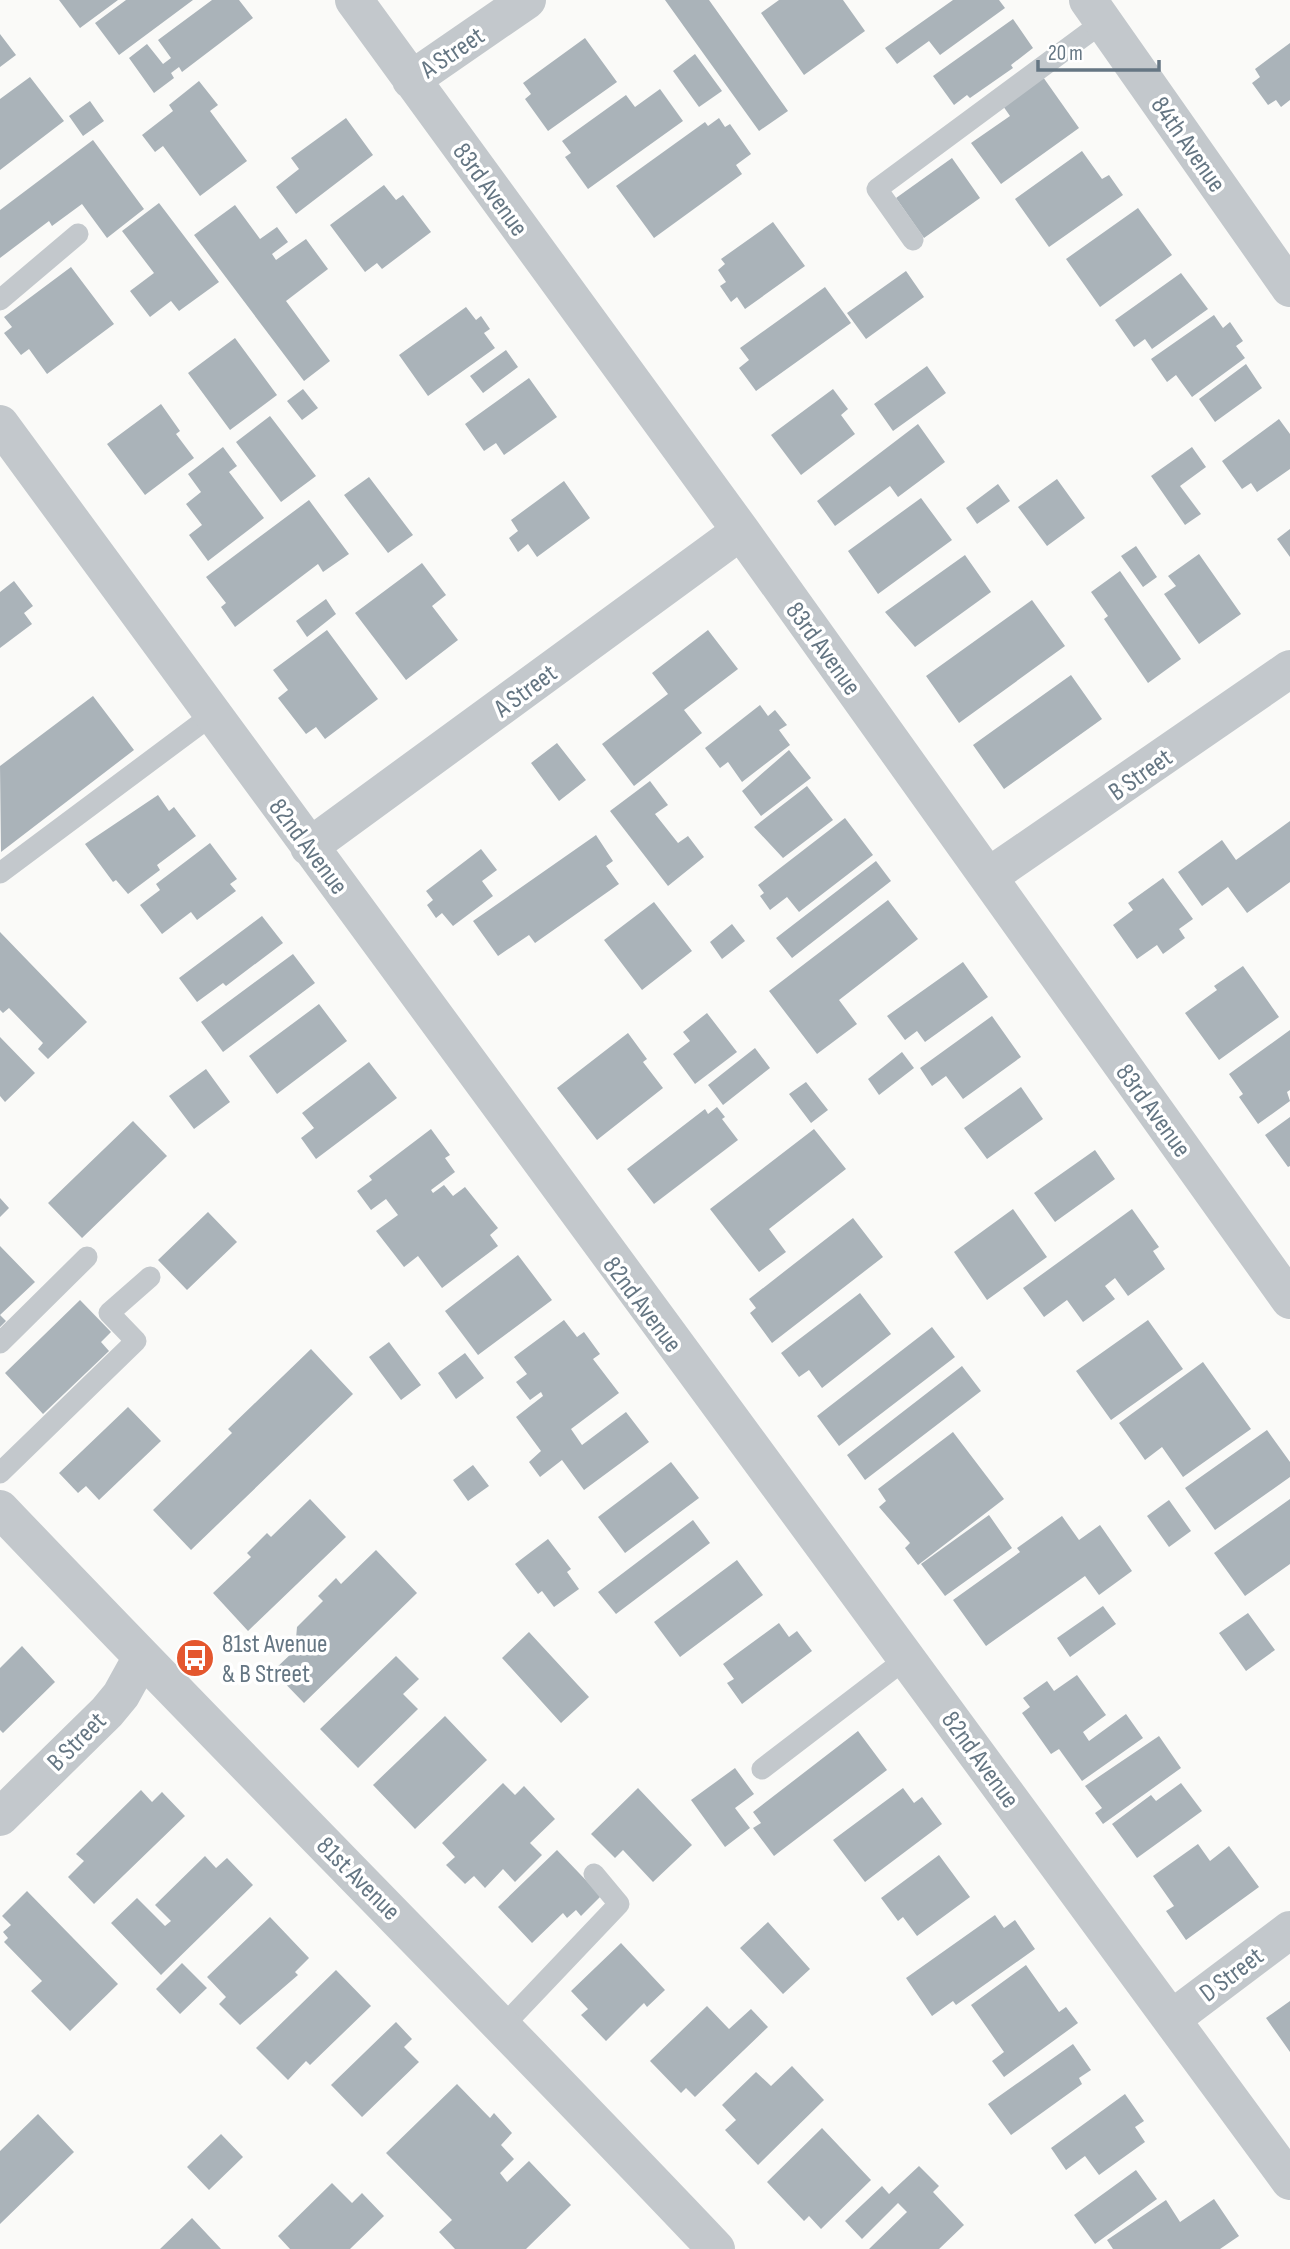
<svg xmlns="http://www.w3.org/2000/svg" width="1290" height="2249" viewBox="0 0 1290 2249" font-family="'Sofia Sans Condensed',sans-serif">
  <style>
    .building { fill: #aab3b9 }
    .lines { fill: none; stroke-linecap: round; stroke-linejoin: round }
    .service { stroke: #c3c8cc; stroke-width: 21 }
    .minor { stroke: #c3c8cc; stroke-width: 38 }
    .labels { text-anchor: middle; stroke-width: 7; stroke-linejoin: round; paint-order: stroke }
    .street-label { font-size: 26px; fill: #657683; stroke: #fff }
    .poi-label { font-size: 26px; fill: #657683; stroke: #fff; text-anchor: start }
  </style>
  <rect width="100%" height="100%" fill="#fafaf8"/>
  <path class="building" d="M59 0H118L80 28Z
    M126 0H193L119 55 95 23Z
    M212 0H239L253 18 182 72 179 67 171 73 174 78 154 93 129 58 147 44 163 64 171 58 158 40Z
    M665 0H709L788 111 759 131Z
    M779 0H843L865 31 804 75 761 13Z
    M953 0H999L1005 8 940 55 929 41 897 64 885 48Z
    M1013 19 1033 48 1011 65 1013 68 970 98 967 95 954 105 933 76Z
    M0 34 16 55 0 67Z
    M585 38 617 82 548 131 525 99 531 94 523 83Z
    M1290 43V100L1281 107 1276 100 1268 105 1252 83 1260 77 1255 69Z
    M695 54 722 91 699 107 673 71Z
    M30 77 64 121 0 170V99Z
    M1043 77 1079 128 1001 184 971 143 1010 116 1003 106Z
    M199 81 218 105 210 111 247 161 200 196 163 146 155 152 142 135 173 111 169 105Z
    M660 89 683 121 588 189 565 157 571 153 562 141 626 95 635 107Z
    M90 101 104 121 83 136 69 116Z
    M346 118 373 155 296 214 276 187 299 169 291 158Z
    M719 118 725 127 730 124 751 154 736 165 742 174 654 238 616 186 705 122 708 126Z
    M93 140 144 209 107 238 82 204 52 226 49 221 0 258V210Z
    M1082 151 1102 179 1109 175 1123 195 1049 247 1015 199Z
    M952 158 980 198 924 238 896 198Z
    M384 185 396 200 403 195 431 232 382 269 377 263 365 272 330 225Z
    M159 203 219 282 179 311 171 301 150 317 130 291 154 273 122 231Z
    M235 205 260 239 277 227 288 242 272 254 276 260 306 239 328 269 286 301 330 361 304 381 194 235Z
    M1138 208 1172 255 1100 307 1066 259Z
    M773 222 805 266 745 309 737 297 731 302 720 286 726 282 718 270 725 264 721 259Z
    M71 267 114 324 47 374 29 349 21 355 4 333 12 327 4 317Z
    M906 271 924 297 866 339 847 313Z
    M1181 273 1208 309 1152 349 1145 339 1134 347 1115 320Z
    M825 287 851 323 756 391 739 368 749 360 740 348Z
    M466 307 476 320 481 316 490 329 484 333 495 348 428 396 399 355Z
    M1214 315 1223 328 1230 322 1243 341 1236 346 1245 358 1192 397 1176 375 1167 382 1151 359Z
    M235 338 277 395 230 430 188 373Z
    M506 350 518 367 483 393 470 376Z
    M1246 364 1262 388 1215 422 1199 399Z
    M927 366 946 393 893 431 874 404Z
    M529 378 557 417 504 455 496 443 484 451 465 424Z
    M303 389 318 408 302 420 287 401Z
    M833 389 848 409 841 415 855 434 801 475 771 435Z
    M161 404 180 431 176 434 194 458 145 495 107 444Z
    M270 416 316 476 281 502 236 442Z
    M1279 419 1290 434V469L1257 492 1251 483 1242 489 1222 461Z
    M918 424 945 462 898 497 890 486 835 526 817 501Z
    M223 447 237 466 229 472 264 518 208 561 189 535 202 525 186 504 201 492 188 474Z
    M1192 447 1206 467 1180 486 1201 514 1185 525 1151 476Z
    M369 477 413 535 388 553 344 495Z
    M1057 479 1085 518 1047 546 1018 507Z
    M564 481 590 518 537 557 528 544 518 552 509 538 518 531 511 520Z
    M998 484 1010 501 977 524 966 508Z
    M921 498 952 540 878 594 848 551Z
    M309 500 349 554 323 572 318 564 235 627 221 607 226 603 206 577Z
    M1290 529V557L1277 539Z
    M1136 546 1157 577 1143 587 1121 556Z
    M1199 554 1241 614 1199 644 1164 594 1176 586 1168 576Z
    M965 555 991 592 915 647 885 612Z
    M422 563 446 595 432 606 458 640 406 680 355 613Z
    M1120 571 1181 659 1148 683 1104 619 1108 616 1091 592Z
    M14 581 33 606 24 613 32 624 0 648V592Z
    M326 599 336 614 307 637 296 621Z
    M1032 600 1065 646 959 723 926 676Z
    M327 630 378 699 325 739 316 727 306 734 278 698 288 690 273 670Z
    M708 630 738 669 684 710 702 733 634 786 602 744 668 694 652 673Z
    M1071 675 1102 719 1004 789 973 745Z
    M93 696 134 750 1 852 0 766Z
    M760 705 768 716 775 710 787 725 779 730 790 745 742 782 728 762 720 768 705 748Z
    M557 743 586 780 559 801 531 763Z
    M789 750 811 778 761 816 742 791Z
    M650 781 668 805 655 814 678 843 688 836 704 857 668 886 610 811Z
    M807 786 833 820 783 858 754 827Z
    M158 795 169 811 174 807 196 836 157 865 160 870 128 894 116 880 113 882 85 844Z
    M845 818 873 855 799 912 787 897 770 910 760 896 764 893 758 885Z
    M1290 821V882L1247 913 1228 887 1202 906 1178 872 1222 840 1236 860Z
    M596 835 613 861 606 866 619 884 535 943 529 935 498 956 473 921Z
    M210 843 237 879 230 884 236 891 197 920 191 912 162 934 140 905 160 890 156 884Z
    M481 849 497 870 482 881 493 896 453 926 442 913 436 918 427 905 433 900 426 891Z
    M876 861 891 881 792 958 776 938Z
    M1163 878 1193 919 1179 929 1185 938 1163 954 1157 945 1137 959 1113 925 1133 910 1128 903Z
    M888 900 918 939 839 1000 857 1024 817 1054 769 991Z
    M654 902 692 951 642 990 604 940Z
    M262 916 283 943 226 986 223 983 197 1002 179 978Z
    M732 924 745 941 722 959 710 942Z
    M0 932 87 1022 48 1059 38 1049 43 1043 9 1008 3 1013 0 1010Z
    M293 954 315 983 223 1052 201 1022Z
    M963 962 988 997 925 1042 917 1031 905 1040 887 1016Z
    M1243 966 1279 1017 1219 1060 1185 1013 1217 990 1214 986Z
    M319 1004 347 1041 277 1094 249 1056Z
    M707 1013 737 1052 695 1084 673 1054 690 1041 683 1032Z
    M992 1016 1021 1057 963 1099 946 1076 932 1086 920 1068Z
    M1290 1030V1090L1287 1092 1290 1101 1258 1124 1239 1097 1243 1094 1229 1074Z
    M628 1033 647 1059 643 1062 663 1088 597 1140 557 1088Z
    M0 1037 35 1073 5 1102 0 1096Z
    M755 1048 770 1068 723 1105 708 1085Z
    M902 1052 914 1068 879 1095 868 1079Z
    M369 1062 397 1098 316 1159 301 1138 314 1128 302 1113Z
    M206 1069 230 1102 194 1129 169 1096Z
    M806 1082 828 1110 811 1123 789 1094Z
    M1021 1087 1043 1119 987 1159 964 1128Z
    M717 1107 725 1117 722 1119 738 1140 654 1204 627 1169 705 1109 708 1114Z
    M1290 1117V1166L1288 1167 1265 1135Z
    M133 1121 167 1156 82 1238 48 1203Z
    M431 1129 450 1155 445 1158 455 1172 431 1190 433 1193 444 1185 453 1196 465 1187 498 1228 490 1235 498 1246 442 1288 418 1256 404 1267 376 1231 398 1215 386 1199 371 1210 357 1191 372 1180 369 1176Z
    M814 1129 846 1169 769 1229 786 1252 759 1272 710 1209Z
    M1095 1150 1115 1179 1055 1222 1034 1193Z
    M0 1198 9 1208 0 1217Z
    M1013 1209 1047 1257 987 1300 954 1252Z
    M1132 1209 1159 1247 1153 1251 1165 1269 1128 1296 1115 1278 1105 1286 1115 1299 1083 1322 1067 1300 1044 1317 1023 1288Z
    M208 1212 237 1242 187 1290 158 1260Z
    M853 1218 883 1257 772 1343 750 1313 756 1308 749 1299Z
    M0 1246 35 1282 0 1315 6 1321 0 1327Z
    M518 1255 552 1300 478 1355 445 1311Z
    M860 1293 891 1334 822 1388 809 1370 799 1377 781 1353Z
    M80 1300 111 1332 101 1342 109 1351 43 1414 5 1373Z
    M564 1320 577 1337 584 1332 600 1354 593 1359 619 1393 571 1429 582 1445 626 1412 649 1442 584 1490 562 1460 540 1477 529 1462 541 1451 516 1417 543 1396 541 1392 530 1400 516 1382 527 1374 514 1357Z
    M1148 1320 1183 1369 1111 1420 1076 1371Z
    M932 1327 955 1357 839 1446 817 1416Z
    M389 1342 421 1385 401 1400 369 1357Z
    M311 1349 353 1394 191 1550 153 1510 232 1433 228 1429Z
    M465 1353 484 1378 456 1399 438 1373Z
    M1203 1362 1251 1429 1183 1477 1162 1447 1145 1460 1119 1423Z
    M962 1366 981 1391 865 1480 847 1455Z
    M128 1407 161 1441 99 1500 86 1486 78 1493 59 1473Z
    M1267 1430 1290 1462V1477L1215 1530 1185 1488Z
    M953 1432 1004 1499 918 1565 905 1548 910 1543 879 1507 886 1501 878 1489Z
    M671 1462 699 1498 625 1553 598 1517Z
    M473 1465 489 1486 468 1501 453 1480Z
    M310 1499 346 1537 248 1631 213 1593 251 1557 247 1553 267 1533 271 1537Z
    M1290 1499V1564L1245 1596 1214 1553Z
    M1169 1500 1191 1531 1169 1547 1147 1516Z
    M989 1515 1012 1548 945 1596 921 1564Z
    M1062 1516 1079 1540 1100 1525 1132 1571 1099 1595 1085 1576 986 1646 953 1600 1020 1552 1017 1548Z
    M693 1520 710 1543 616 1614 598 1592Z
    M548 1539 571 1569 567 1572 579 1589 554 1607 542 1591 538 1594 515 1564Z
    M376 1550 417 1593 304 1703 273 1671 295 1650 297 1627 323 1601 318 1596 336 1578 341 1584Z
    M737 1560 763 1595 680 1657 654 1622Z
    M1103 1606 1116 1624 1070 1657 1057 1638Z
    M1248 1613 1275 1650 1246 1671 1219 1633Z
    M779 1623 789 1637 797 1631 812 1651 742 1704 727 1683 734 1679 723 1664Z
    M529 1632 589 1697 561 1723 502 1658Z
    M22 1646 55 1682 3 1733 0 1730V1668Z
    M396 1656 419 1679 403 1694 418 1709 358 1768 320 1729Z
    M1077 1675 1106 1715 1083 1732 1089 1741 1126 1714 1143 1738 1082 1781 1059 1749 1051 1754 1022 1713 1030 1707 1023 1698 1047 1681 1054 1691Z
    M445 1716 487 1760 415 1829 373 1785Z
    M858 1731 887 1770 774 1856 753 1828 761 1823 753 1812Z
    M1159 1736 1181 1768 1103 1824 1095 1813 1102 1808 1085 1786Z
    M735 1768 754 1794 735 1808 750 1828 725 1847 691 1800Z
    M503 1783 515 1795 524 1786 555 1819 530 1843 542 1855 515 1882 503 1869 485 1888 474 1876 465 1884 446 1865 455 1857 442 1843Z
    M1181 1783 1202 1811 1137 1858 1112 1824 1151 1795 1156 1801Z
    M638 1788 692 1845 653 1882 623 1850 615 1858 591 1834Z
    M903 1788 914 1803 922 1797 942 1824 865 1882 833 1840Z
    M141 1790 152 1802 162 1792 185 1816 94 1904 68 1877 84 1861 76 1854Z
    M1198 1844 1210 1861 1229 1846 1259 1887 1186 1940 1166 1911 1174 1906 1153 1876Z
    M557 1850 601 1896 581 1916 576 1910 567 1918 563 1913 532 1943 498 1907Z
    M939 1855 970 1897 917 1936 903 1917 898 1921 881 1898Z
    M205 1856 216 1868 227 1858 253 1885 161 1975 111 1923 137 1898 165 1926 171 1921 155 1905Z
    M27 1891 118 1984 70 2031 31 1991 42 1981 4 1942 8 1938 3 1932 11 1925 2 1916Z
    M995 1915 1004 1928 1015 1920 1035 1949 956 2005 953 2001 932 2016 906 1978Z
    M270 1917 309 1958 295 1972 298 1975 240 2025 219 2004 226 1997 207 1977Z
    M768 1922 810 1969 783 1994 740 1948Z
    M621 1943 665 1990 647 2007 644 2003 606 2041 581 2015 588 2009 571 1991Z
    M182 1963 207 1988 180 2014 156 1989Z
    M1026 1965 1059 2012 1066 2007 1078 2023 1004 2077 992 2061 1004 2052 971 2005Z
    M336 1970 371 2006 310 2065 306 2061 288 2080 256 2048Z
    M1290 2001V2052L1266 2018Z
    M707 2006 729 2029 751 2009 768 2027 695 2097 686 2088 681 2093 650 2061Z
    M396 2022 412 2039 404 2047 419 2062 362 2117 331 2085Z
    M1073 2044 1091 2070 1079 2078 1082 2084 1011 2135 988 2104Z
    M792 2066 824 2100 758 2165 725 2130 736 2120 722 2105 756 2072 771 2086Z
    M457 2084 490 2118 494 2113 512 2133 501 2145 514 2159 500 2173 507 2182 529 2161 571 2205 526 2249H455L439 2232 452 2220 386 2153Z
    M1125 2094 1144 2121 1135 2127 1145 2142 1099 2175 1085 2156 1066 2170 1051 2148Z
    M38 2114 74 2152 0 2224V2151Z
    M822 2128 871 2180 821 2229 809 2216 804 2221 767 2182Z
    M221 2134 243 2157 209 2190 187 2167Z
    M919 2166 939 2186 933 2192 964 2225 939 2249H869L907 2212 898 2203 862 2239 845 2221 882 2186 889 2194Z
    M1136 2170 1157 2199 1095 2244 1074 2215Z
    M332 2183 352 2203 362 2193 384 2216 350 2249H290L278 2236Z
    M1214 2199 1239 2236 1220 2249H1113L1107 2240 1166 2200 1180 2222Z
    M192 2218 221 2249H160Z"/>
  <g class="lines">
    <path class="service" d="M913 240 877 189 1103 22
      M0 300 78 234
      M0 873 212 715
      M0 1343 87 1257
      M0 1473 136 1341 109 1313 150 1277
      M762 1769 907 1658
      M504 2025 619 1904 594 1874"/>
    <path class="minor" d="M354 0 741 531 1290 1300
      M1088 0 1290 288
      M411 80 527 0
      M0 424 1290 2181
      M309 847 741 531
      M988 877 1290 669
      M0 1509C237 1758 480 2000 716 2249
      M0 1817 107 1712 121 1695 142 1657
      M1173 2018 1290 1930"/>
  </g>
  <defs>
    <symbol id="bus-disc" viewBox="-11 -11 22 22"><circle r="9.5" fill="#e4572e" stroke="#fff"/><path d="M-5-6H5V4H4V6H2V4H-2V6H-4V4H-5ZM-3.5-4V0h7V-4ZM-3.5 1.2v1.5H-2V1.2ZM2 1.2v1.5H3.5V1.2Z" fill="#fff"/></symbol>
  </defs>
  <g fill-rule="evenodd">
    <use href="#bus-disc" x="173" y="1636" width="44" height="44"/>
  </g>
  <g class="labels">
    <g class="street-label">
      <text transform="translate(452 52) rotate(-34)" y="9">A Street</text>
      <text transform="translate(1189 144) rotate(55)" y="9">84th Avenue</text>
      <text transform="translate(491 189) rotate(54)" y="9">83rd Avenue</text>
      <text transform="translate(824 648) rotate(54)" y="9">83rd Avenue</text>
      <text transform="translate(525 690) rotate(-36)" y="9">A Street</text>
      <text transform="translate(1140 774) rotate(-35)" y="9">B Street</text>
      <text transform="translate(309 846) rotate(53)" y="9">82nd Avenue</text>
      <text transform="translate(1154 1110) rotate(54)" y="9">83rd Avenue</text>
      <text transform="translate(643 1304) rotate(53)" y="9">82nd Avenue</text>
      <text transform="translate(76 1741) rotate(-45)" y="9">B Street</text>
      <text transform="translate(981 1759) rotate(54)" y="9">82nd Avenue</text>
      <text transform="translate(359 1878) rotate(45)" y="9">81st Avenue</text>
      <text transform="translate(1231 1974) rotate(-37)" y="9">D Street</text>
    </g>
    <g class="poi-label">
      <text x="222" y="1652">81st Avenue<tspan x="222" dy="30">&amp; B Street</tspan></text>
    </g>
  </g>
  <path d="M1038 60v10h121v-10" fill="none" stroke="#657683" stroke-width="3.5"/>
  <text x="1048" y="60" font-size="21" fill="#657683" stroke="#ffffff" stroke-width="5" paint-order="stroke">20 m</text>
</svg>
